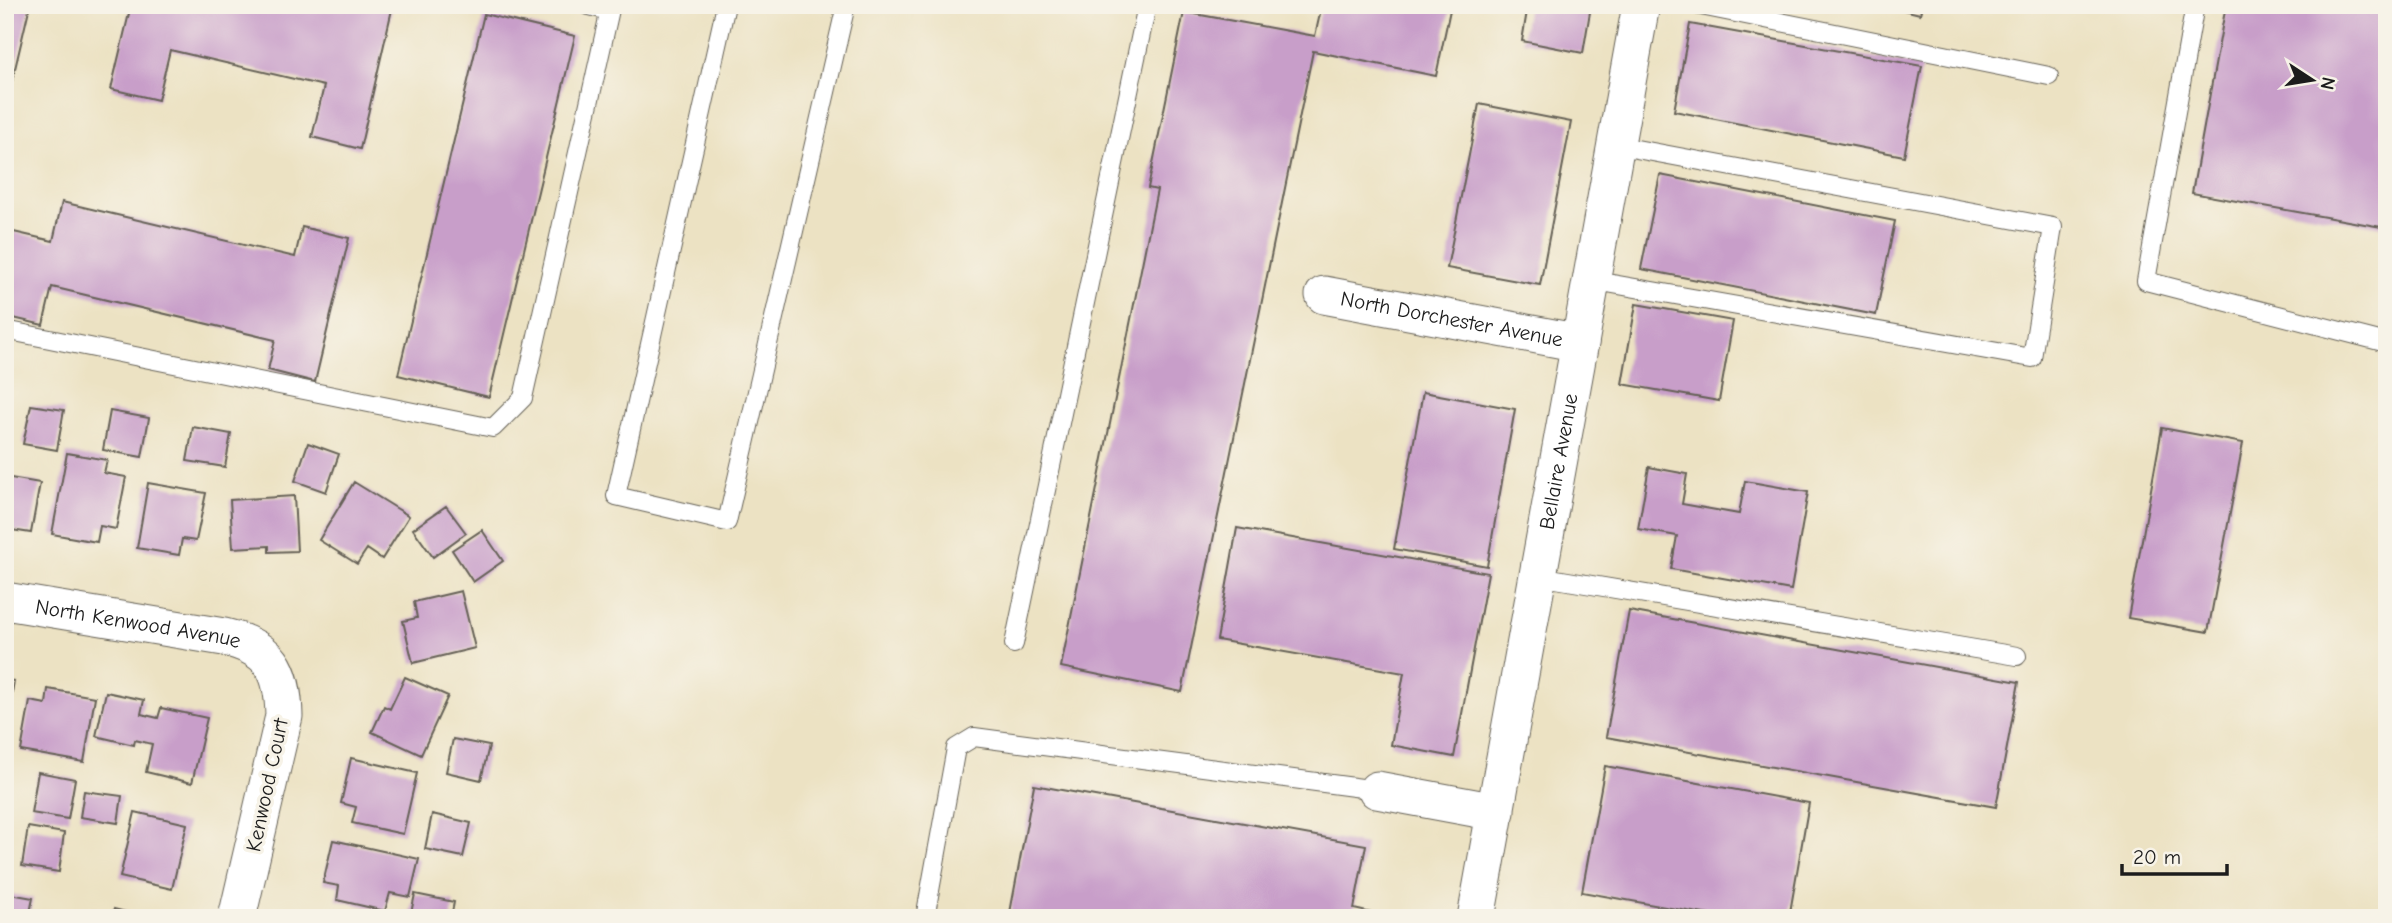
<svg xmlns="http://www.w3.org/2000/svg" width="2392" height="923" viewBox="0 0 2392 923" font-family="'Comic Neue',sans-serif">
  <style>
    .building { fill: #c89ec9 }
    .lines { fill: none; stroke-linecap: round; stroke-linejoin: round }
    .service-casing { stroke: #656156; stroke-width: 20 }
    .minor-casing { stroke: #656156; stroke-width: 39 }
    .service { stroke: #fff; stroke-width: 18 }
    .minor { stroke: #fff; stroke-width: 37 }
    .labels { text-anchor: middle; stroke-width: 7; stroke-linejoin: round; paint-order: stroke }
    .street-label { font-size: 21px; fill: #1c1c1c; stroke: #f7f3e8 }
  </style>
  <rect width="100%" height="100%" fill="#f7f3e8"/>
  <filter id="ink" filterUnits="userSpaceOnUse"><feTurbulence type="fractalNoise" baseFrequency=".0143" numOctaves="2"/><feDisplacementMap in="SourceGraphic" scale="14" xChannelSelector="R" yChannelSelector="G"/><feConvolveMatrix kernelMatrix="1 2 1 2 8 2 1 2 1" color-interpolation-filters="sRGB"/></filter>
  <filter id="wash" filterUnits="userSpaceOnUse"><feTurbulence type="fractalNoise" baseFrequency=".00686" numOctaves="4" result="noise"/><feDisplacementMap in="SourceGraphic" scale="28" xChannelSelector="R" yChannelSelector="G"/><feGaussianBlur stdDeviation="1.57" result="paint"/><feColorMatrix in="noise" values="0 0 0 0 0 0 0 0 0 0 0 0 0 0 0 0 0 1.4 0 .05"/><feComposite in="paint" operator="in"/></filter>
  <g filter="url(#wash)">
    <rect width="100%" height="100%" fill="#ece2c3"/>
    <g id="blocks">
      <path class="building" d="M5 5H30L6 107H5Z
        M131 5H393L360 149 312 137 324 86 170 50 158 100 111 89Z
        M1322 5H1451L1436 76 1313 51 1182 692 1061 667 1157 190 1148 188 1184 12 1315 36Z
        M1528 5 1591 6 1583 53 1522 41Z
        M1883 5H1922L1920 14Z
        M2226 5H2387V228L2192 193Z
        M484 14 575 36 489 397 398 375Z
        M1690 24 1922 66 1904 156 1674 111Z
        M1479 104 1571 122 1540 285 1447 268Z
        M1660 175 1895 221 1876 315 1641 269Z
        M62 202 295 257 302 227 349 238 315 382 268 370 275 340 52 287 43 325 5 316V230L53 241Z
        M1636 304 1733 321 1719 401 1622 384Z
        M1423 392 1515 409 1487 566 1394 549Z
        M31 405 64 410 57 450 23 444Z
        M110 411 149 418 142 457 103 450Z
        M193 427 231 434 225 467 187 461Z
        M2162 428 2243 443 2208 632 2128 618Z
        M308 443 339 454 326 492 295 481Z
        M67 453 107 460 104 473 126 477 116 529 100 526 97 542 52 534Z
        M1649 467 1687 474 1682 504 1739 514 1745 481 1808 492 1791 590 1671 569 1677 536 1638 529Z
        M5 477 40 483 31 533 5 529Z
        M354 482 409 516 382 559 367 549 357 564 319 540Z
        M148 483 206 493 196 541 182 539 179 555 137 548Z
        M294 496 297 551 269 552V546L233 548 230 500Z
        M446 506 466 533 433 557 413 529Z
        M1237 528 1488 573 1454 757 1391 745 1404 673 1217 640Z
        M482 530 503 561 473 582 452 550Z
        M461 591 475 648 413 663 403 621 417 618 414 602Z
        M1629 611 2019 682 1996 807 1606 737Z
        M405 677 448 696 421 755 372 732 384 706 390 709Z
        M5 680 14 681 7 723H5Z
        M48 689 95 697 84 762 21 751 30 701 46 704Z
        M106 692 144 700 141 714 158 718 161 708 207 718 192 783 146 772 152 744 135 740 134 745 96 736Z
        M453 739 489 746 481 780 446 772Z
        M351 758 417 773 403 834 352 823 356 807 341 803Z
        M1605 766 1809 803 1789 918H1726L1582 892Z
        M38 772 75 779 68 819 31 813Z
        M1034 785 1366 845 1354 909 1393 918H1009Z
        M84 791 122 796 118 823 80 817Z
        M135 812 187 824 172 889 120 877Z
        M432 814 471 823 463 857 425 849Z
        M28 827 64 833 59 872 22 866Z
        M333 840 419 859 410 897 390 893 385 911 337 900 339 886 323 883Z
        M5 893 33 898 29 918H5Z
        M415 894 454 902 451 918H410Z
        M114 909 145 917V918H112Z"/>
    </g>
  </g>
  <g filter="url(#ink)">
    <use href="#blocks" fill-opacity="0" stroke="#656156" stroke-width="2"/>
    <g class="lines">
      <defs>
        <path id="service" d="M586 5 609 11
          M726 5 616 496 727 522 846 5
          M1696 5 2049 76
          M2195 5 2146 281 2387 343
          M1590 280 2032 358 2053 227 1615 145
          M5 330 493 428 523 398 611 5
          M1538 576 2017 656
          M1014 644 1147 5
          M925 918 956 748 974 737 1377 790"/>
        <g id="minor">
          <path id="s1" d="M1324 295 1580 343"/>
          <path id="s2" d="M5 601 224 637C271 648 283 669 284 716L237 918"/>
          <path d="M1377 790 1496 812"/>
          <path id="s3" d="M1476 918 1641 5"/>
        </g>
      </defs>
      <use href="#service" class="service-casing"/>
      <use href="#minor" class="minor-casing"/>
      <use href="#service" class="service"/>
      <use href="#minor" class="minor"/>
    </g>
  </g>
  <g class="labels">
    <g class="street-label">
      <text dy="7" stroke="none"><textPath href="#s1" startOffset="130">North Dorchester Avenue</textPath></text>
      <text dy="7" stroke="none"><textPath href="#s3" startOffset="464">Bellaire Avenue</textPath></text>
      <text dy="7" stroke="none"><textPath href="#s2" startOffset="135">North Kenwood Avenue</textPath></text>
      <text transform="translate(267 785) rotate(-78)" y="7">Kenwood Court</text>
    </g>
  </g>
  <rect width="2392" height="923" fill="none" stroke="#f7f3e8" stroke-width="28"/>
  <g transform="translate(2312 80) rotate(102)" stroke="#f7f3e8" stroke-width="5" paint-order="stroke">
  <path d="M0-5L12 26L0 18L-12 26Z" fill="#1c1c1c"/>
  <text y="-10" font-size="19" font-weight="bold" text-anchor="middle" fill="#1c1c1c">N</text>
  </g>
  <path d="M2122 864v10h105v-10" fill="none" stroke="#1c1c1c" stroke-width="3.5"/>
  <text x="2133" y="864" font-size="21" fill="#1c1c1c" stroke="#f7f3e8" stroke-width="5" paint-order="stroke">20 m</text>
</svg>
